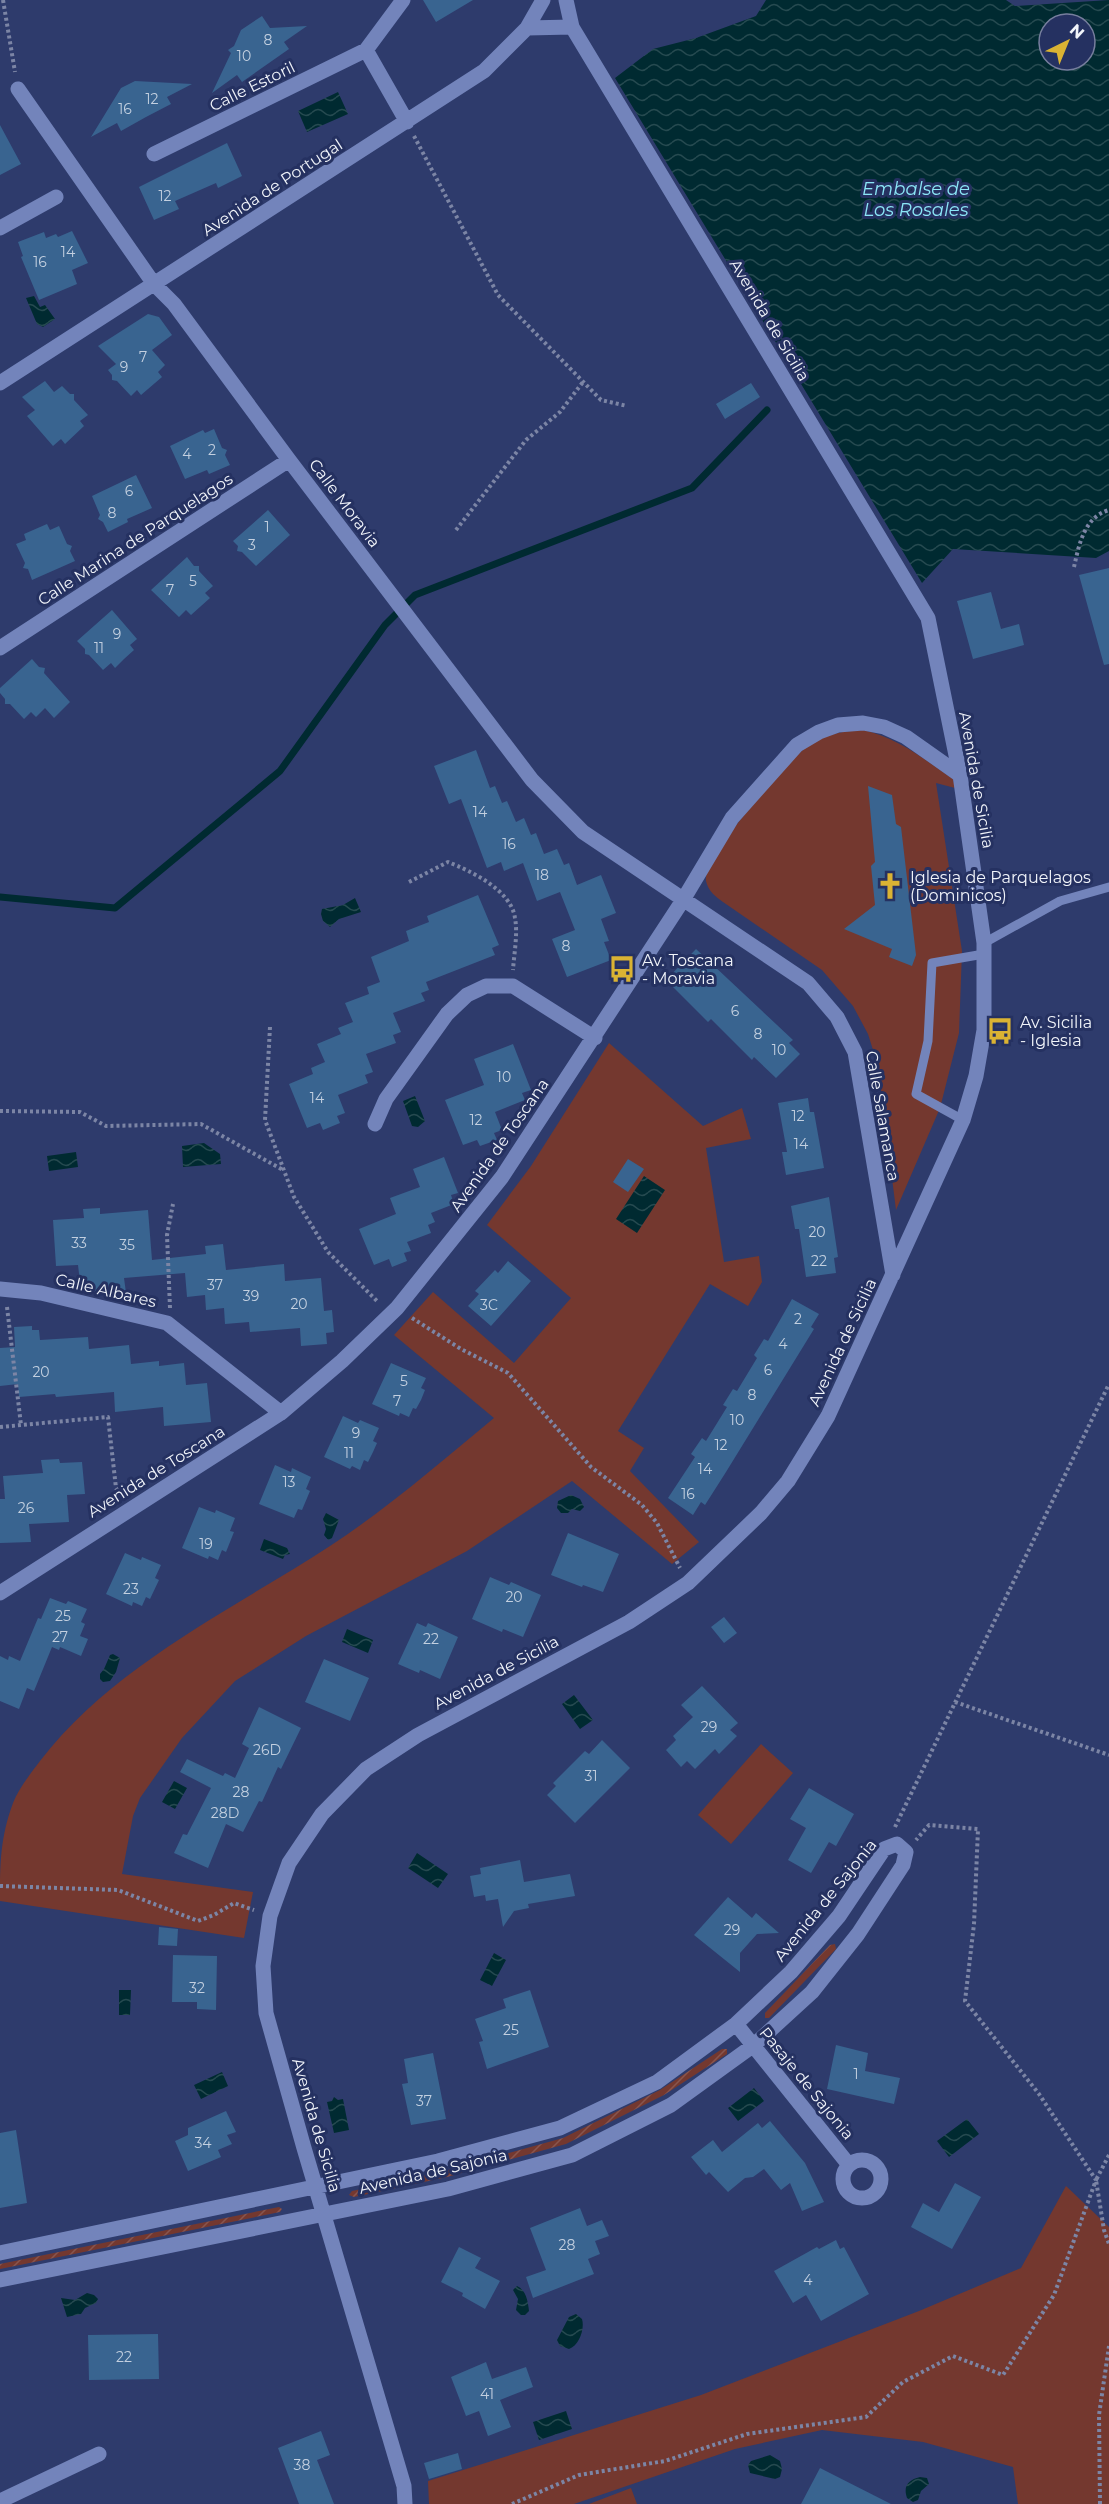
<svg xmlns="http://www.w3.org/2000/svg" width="1109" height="2504" viewBox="0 0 1109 2504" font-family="Montserrat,sans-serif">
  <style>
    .park { fill: #74382f }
    .garden { fill: url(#garden-furrows) }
    .water { fill: url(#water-waves); fill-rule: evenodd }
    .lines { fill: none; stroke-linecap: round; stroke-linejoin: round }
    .stream { stroke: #002a31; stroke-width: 7 }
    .building { fill: #396490 }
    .path { stroke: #7c85a5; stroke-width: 4; stroke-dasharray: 3 3; stroke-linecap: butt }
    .lane { stroke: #7384bb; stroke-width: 9 }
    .street { stroke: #7384bb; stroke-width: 15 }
    .labels { text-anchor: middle; stroke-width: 6; stroke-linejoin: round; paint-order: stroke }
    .number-label { font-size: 14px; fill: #c3d0e0 }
    .street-label { font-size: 16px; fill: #f1f4fa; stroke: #253161 }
    .poi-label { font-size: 16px; fill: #f1f4fa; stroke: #253161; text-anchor: start }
    .water-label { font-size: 18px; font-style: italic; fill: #8be6f6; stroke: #253161 }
  </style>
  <defs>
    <pattern id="garden-furrows" width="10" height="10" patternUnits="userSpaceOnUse" patternTransform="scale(1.5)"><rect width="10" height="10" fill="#74382f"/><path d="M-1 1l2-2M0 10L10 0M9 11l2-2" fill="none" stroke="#88554e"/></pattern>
    <pattern id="water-waves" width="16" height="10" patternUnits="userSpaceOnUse" patternTransform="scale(1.5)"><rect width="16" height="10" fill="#002a31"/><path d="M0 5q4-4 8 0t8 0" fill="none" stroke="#264a50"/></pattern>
  </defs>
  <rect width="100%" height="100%" fill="#2e3b6c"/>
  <path class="park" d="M863 730C898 738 924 759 953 779L955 788 936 783 962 951 959 1033 940 1108 896 1210 878 1066 868 1034 853 1006 822 970 723 902C716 897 708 891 706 881 702 859 783 766 803 750 820 735 842 731 863 730Z
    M609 1043 703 1126 742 1108 751 1139 706 1148 724 1262 759 1256 762 1282 748 1306 710 1284 618 1431 644 1448 630 1471 699 1542 672 1564 572 1481 467 1551 306 1636 235 1681 182 1738 140 1798 133 1816 122 1874 253 1892 244 1938 0 1901C0 1865 0 1838 13 1803 19 1788 31 1773 40 1761 114 1665 230 1611 330 1546 388 1508 441 1462 494 1418L394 1335 433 1292 514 1363 571 1298 487 1225 531 1166Z
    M761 1744 793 1773 731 1844 698 1815Z
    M1066 2186 1109 2227V2504H1018L1013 2467 923 2442 822 2430 735 2449 574 2504H429L428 2481 701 2395 919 2311 1021 2268Z
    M631 2488 637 2504H589Z"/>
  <path class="garden" d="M835 1944 836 1949 769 2018H765V2013L830 1945Z
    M722 2049H727V2054L664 2095 566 2144 447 2177 354 2197 349 2195 352 2191 444 2171 563 2138 660 2090Z
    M279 2207 282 2209 280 2212 0 2269V2264Z"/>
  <path class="water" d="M766 0H1006L1015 6 1109 0V551L1096 558 953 549 922 583 615 78 653 49 696 38 756 16ZM1049 24H1085V60H1049Z
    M338 92 348 114 307 132 298 111Z
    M34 296 40 307 45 305 55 319 43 327 37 324 26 298Z
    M355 898 361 912 339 919 330 927 323 921 321 914 322 909 343 905Z
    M415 1096 425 1121 418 1127 412 1126 403 1101Z
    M204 1143 220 1154 221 1164 183 1167 182 1146Z
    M76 1152 78 1167 49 1171 47 1156Z
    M644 1176 665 1190 637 1233 616 1219Z
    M571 1495 580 1499 584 1507 580 1511 572 1509 568 1513H561L557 1508 558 1501Z
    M326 1513 339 1520 332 1538 328 1540 324 1535 326 1529 323 1519Z
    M264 1539 287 1548 290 1554 285 1555 283 1559 260 1550Z
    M347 1629 373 1640 368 1653 342 1642Z
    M113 1654 120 1658 116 1672 110 1681 103 1682 100 1679V1674L104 1669 110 1655Z
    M574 1695 593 1720 580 1729 562 1704Z
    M174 1781 187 1788 175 1809 162 1802Z
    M417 1853 448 1874 438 1888 408 1868Z
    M494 1953 506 1960 492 1986 480 1980Z
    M119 1990H131L130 2015H119Z
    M222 2072 228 2086 201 2099 194 2085Z
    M754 2088 764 2101 738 2121 728 2108Z
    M334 2097 338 2100 343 2099 349 2130 334 2133 327 2102 332 2101Z
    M967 2119 979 2134 949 2157 937 2141Z
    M517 2286C526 2290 528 2301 529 2311L525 2315H521L516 2310 518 2299 513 2290Z
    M87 2293 94 2295 98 2299 96 2303 85 2308 81 2314 67 2317 61 2298 75 2300Z
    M576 2314 582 2319C585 2329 579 2346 569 2349L560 2346 557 2340 569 2317Z
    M566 2411 572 2429 539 2440 533 2422Z
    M770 2455 780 2461 782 2469 780 2477 775 2479 750 2473 748 2465 751 2461Z
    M920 2477 927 2478 929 2484 921 2491 918 2500 913 2502 907 2498C903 2486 908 2480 920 2477Z"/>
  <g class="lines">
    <path class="stream" d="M0 897 115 908 280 771 385 625 415 595 692 488 767 410"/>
  </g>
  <path class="building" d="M423 0H473L436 22Z
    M262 16 270 28 307 26 284 42 289 49 242 82 237 75 212 93 231 53 228 50 234 46 241 30Z
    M135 81 192 84 167 97 171 104 146 117 121 131 117 123 91 137 121 88Z
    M0 125 21 164 0 175Z
    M227 143 242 176 218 188 216 183 175 201 179 209 154 220 139 187Z
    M72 231 88 263 72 270 77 284 39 300 21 257 23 256 18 242 44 232 46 238 56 234 58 237Z
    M148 314 159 317 172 335 152 350 165 365 158 372 162 377 141 395 137 390 131 396 117 381 112 380V375L108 370 116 364 98 346Z
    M45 381 54 392 62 386 70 394H74V400L88 415 80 421 84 426 65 444 61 439 53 446 27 416 35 410 22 397Z
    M751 383 760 397 725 419 716 404Z
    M214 429 222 448 227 450 225 455 230 465 209 474 207 470 185 479 170 446 203 430 205 433Z
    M136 475 152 508 127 519 128 522 108 532 103 522 98 519 100 515 92 496Z
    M268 510 290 535 256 566 242 552 237 551 238 546 233 541Z
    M47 524 50 530 59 526 67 544 72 546 70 551 75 561 32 580 28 569 23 568 25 563 16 544 26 540 24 534Z
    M187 557 194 566H199V571L213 586 205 593 210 598 191 615 186 610 179 617 151 590Z
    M1109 568V664L1104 665 1079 575Z
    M991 592 1001 629 1019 624 1024 645 973 659 957 601Z
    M112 610 137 639 130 645 134 650 124 659 115 668 111 663 103 670 89 655 85 654V649L77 641Z
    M32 659 39 667 45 668 44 673 70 702 54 718 45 708 36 717 31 712 24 719 10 704H5V699L0 693V688Z
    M476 750 490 788 495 786 502 803 507 801 516 822 524 818 531 835 536 833 544 854 557 849 564 865 569 863 577 885 601 875 616 913 601 919 609 941 604 942 611 960 567 977 552 939 575 930 560 892 537 901 523 863 504 871 501 862 487 868 461 799 449 804 434 766Z
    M868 786 892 795 896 824 901 827 916 955 912 966 889 957 892 949 844 929 875 905 871 866 875 862Z
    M478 895 499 945 492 948 495 955 426 982 429 990 421 993 425 1001 393 1013 401 1032 393 1035 396 1043 366 1054 373 1072 365 1075 368 1083 338 1095 345 1113 337 1116 340 1123 323 1130 320 1123 307 1128 289 1084 313 1074 311 1068 325 1062 317 1044 341 1034 338 1028 353 1022 345 1003 369 994 367 987 380 982 371 957 409 941 406 931 429 922 427 916Z
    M696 949 793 1040 789 1043 800 1054 776 1078 754 1057 752 1060 711 1019 708 1022 666 980Z
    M513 1044 531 1090 522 1093 525 1100 495 1112 502 1130 494 1133 497 1140 480 1146 477 1140 463 1145 445 1100 484 1085 474 1059Z
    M808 1098 810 1112H814L824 1168 786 1175 782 1152H787L778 1103Z
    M444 1157 458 1193 451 1195 454 1204 431 1213 435 1222 428 1225 431 1233 407 1242 411 1251 404 1253 407 1261 392 1267 389 1259 374 1265 359 1229 396 1214 390 1198 420 1187 413 1169Z
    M628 1159 644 1169 628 1192 613 1182Z
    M829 1197 838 1257 834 1258 836 1273 806 1277 799 1229H795L791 1206Z
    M100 1208V1214L148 1210 152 1260 206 1254 205 1246 223 1244 226 1270 284 1264 285 1281 321 1278 324 1311 332 1310 334 1332 326 1333 327 1344 301 1346 300 1328 250 1332 249 1322 225 1324 224 1308 206 1310 205 1295 187 1297 185 1273 124 1278 127 1300 89 1290 88 1281 80 1282 78 1265 56 1266 53 1220 84 1218 83 1209Z
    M508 1261 531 1281 491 1326 468 1306 479 1294 475 1291 495 1270 498 1273Z
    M792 1299 819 1314 811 1327 814 1329 726 1472 705 1505 701 1502 693 1515 668 1498 695 1457 691 1454 702 1438 706 1441 727 1407 723 1405 733 1389 737 1391 757 1358 754 1355 764 1339 768 1341Z
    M32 1326V1330H39L40 1340 88 1337 89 1349 129 1345 131 1364 159 1361V1366L184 1363 186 1385 207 1383 211 1422 164 1426 163 1407 115 1412 114 1392 56 1397 55 1394 19 1397 18 1384 0 1386V1348L15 1347 14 1327Z
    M391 1363 426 1378 421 1388 425 1390 421 1400 416 1409 413 1408 409 1417 400 1413 399 1416 372 1404Z
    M343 1416 358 1423 360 1420 379 1428 373 1441 377 1443 373 1452 368 1462 364 1460 360 1470 352 1466 350 1469 324 1457Z
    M59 1459 60 1463 82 1462 85 1494 67 1495 69 1522 29 1524 31 1542 0 1543V1499H5L3 1476 43 1473 41 1460Z
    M275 1465 291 1472 292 1468 311 1477 306 1489 310 1491 302 1510 298 1509 294 1518 259 1504Z
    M199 1507 215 1513 216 1510 235 1518 230 1531 234 1532 226 1552 222 1550 218 1560 209 1556 208 1559 182 1548Z
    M568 1533 619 1554 603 1592 583 1585 582 1587 551 1575Z
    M125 1553 141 1560 142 1557 161 1565 155 1578 159 1580 150 1599 146 1597 142 1606 133 1602 132 1606 106 1594Z
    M490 1577 509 1585 511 1582 541 1595 523 1637 503 1629 502 1632 472 1619Z
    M50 1598 66 1604 68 1601 87 1609 81 1622 85 1624 80 1636 88 1639 81 1656 60 1647 59 1650 52 1647 34 1691 27 1688 19 1709 0 1701V1656L8 1660 9 1656 20 1661 38 1618 41 1619Z
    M724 1617 737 1633 724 1643 711 1627Z
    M417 1623 426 1627 428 1623 458 1637 440 1679 420 1670 419 1673 398 1664Z
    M324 1659 369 1678 350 1721 305 1702Z
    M702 1686 738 1723 730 1730 737 1736 719 1754 715 1749 695 1769 687 1761 681 1767 666 1750 676 1740 673 1736 693 1717 681 1705Z
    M259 1707 301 1728 281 1769 278 1767 262 1802 259 1801 243 1832 226 1824 208 1868 174 1853 183 1834 187 1835 211 1788 180 1772 187 1759 223 1776 225 1773 235 1778 249 1748 242 1744Z
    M602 1740 630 1768 575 1823 547 1795 556 1786 553 1783 585 1751 589 1754Z
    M809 1788 854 1814 836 1846 829 1842 811 1873 788 1860 806 1828 790 1819Z
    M520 1860 524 1882 570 1874 575 1896 528 1904 529 1908 514 1911 503 1927 498 1899 486 1901 485 1895 474 1897 470 1876 481 1874 480 1868Z
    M728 1897 752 1918 756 1913 779 1933 757 1934 740 1953V1972L694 1935Z
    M159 1927 178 1929 177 1946 158 1945Z
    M173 1955 217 1956 216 2010 197 2009V2002H172Z
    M530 1990 549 2047 487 2069 479 2042 483 2041 475 2019 506 2008 503 1999Z
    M836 2045 868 2053 865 2071 900 2078 894 2104 827 2089Z
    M433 2053 446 2119 411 2125 402 2084 408 2083 404 2059Z
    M226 2111 236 2132 227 2135 232 2144 218 2150 221 2157 188 2171 175 2141 188 2135V2128Z
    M770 2121 805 2163 824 2202 802 2211 790 2183 781 2190 764 2169 753 2177 745 2178 728 2192 709 2172 706 2175 691 2157 713 2140 722 2152 758 2123 762 2128Z
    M16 2130 27 2203 0 2208V2133Z
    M955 2183 981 2197 952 2249 911 2227 923 2203 939 2212Z
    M580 2208 587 2226 602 2220 609 2236 595 2241 600 2254 588 2259 594 2274 533 2298 526 2277 546 2270 530 2228Z
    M836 2240 840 2249 844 2247 869 2294 821 2321 806 2295 793 2303 774 2271 817 2247 819 2249Z
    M459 2247 481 2258 475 2268 500 2281 485 2309 462 2296 463 2293 441 2282Z
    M158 2334 159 2379 89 2380 88 2335Z
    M486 2362 492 2379 526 2367 533 2387 500 2400 511 2427 488 2436 479 2411 466 2416 451 2377Z
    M321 2431 330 2455 317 2460 334 2504H299L278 2448Z
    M458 2453 462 2469 429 2479 424 2463Z
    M820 2468 891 2504H801Z"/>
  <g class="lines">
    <path class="path" d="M3 0 15 72
      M414 136 498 295 601 400 627 406
      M456 530 526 440 560 412 583 382
      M1074 567C1079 545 1084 517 1109 510
      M409 882 448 862C471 871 511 890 515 918 518 934 514 954 513 970
      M270 1027 265 1120 294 1197 328 1252 378 1302
      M0 1111 80 1112 106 1126 201 1124 283 1170
      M7 1307 21 1425
      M170 1308 167 1235 173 1204
      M412 1318 461 1349 508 1373 591 1467 642 1505 657 1523 680 1568
      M0 1427 108 1417 116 1488 121 1496
      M955 1702 1109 1755
      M895 1827 1109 1384
      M0 1886 118 1890 198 1921 214 1915 234 1903 254 1910
      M1109 2155 1096 2180 1104 2230 1109 2244
      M512 2504 579 2475 665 2461 747 2434 866 2417 903 2382 953 2356 1003 2375 1054 2295 1096 2180 1039 2094 965 2001 974 1924 978 1829 929 1825 916 1840
      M1100 2504 1099 2415 1109 2346"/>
    <path class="lane" d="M984 943 1060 901 1109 887
      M963 1120 916 1094 928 1041 932 963 984 954"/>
    <path class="street" d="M527 28 572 27
      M366 50 403 0
      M18 89 154 284 174 304 289 460 532 780 583 832 808 983 837 1017 855 1052 893 1275
      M154 154 366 50 407 122
      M0 228 56 197
      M0 383 484 71 527 28 543 0
      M0 648 289 460
      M375 1124 386 1099 447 1014 467 995 486 986H513L595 1038
      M0 1289 41 1293 167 1323 281 1413
      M0 1593 281 1413 342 1361 397 1308 502 1177 683 900 732 818 797 745 819 732 838 725 863 723 884 727 906 737 960 775
      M736 2024 849 2165
      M843 2179a19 19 0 1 1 38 0a19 19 0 1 1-38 0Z
      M0 2253 438 2161 560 2128 657 2082 736 2024 791 1972 839 1916 884 1849 897 1844 906 1852 903 1865 858 1934 812 1992 754 2045 671 2105 572 2155 448 2189 0 2280
      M0 2501 99 2454
      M405 2504 404 2486 304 2148 266 2013 263 1966 270 1916 289 1863 322 1814 366 1769 418 1735 629 1622 688 1583 761 1513 788 1481 828 1416 963 1120 976 1076 984 1030V943L960 775 928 618 572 27 566 0"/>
  </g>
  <defs>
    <symbol id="church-bare" viewBox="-9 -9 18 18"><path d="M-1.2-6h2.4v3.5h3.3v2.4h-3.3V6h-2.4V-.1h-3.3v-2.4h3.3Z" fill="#dab333" stroke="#253161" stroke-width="2.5" paint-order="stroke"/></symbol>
    <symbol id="bus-bare" viewBox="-9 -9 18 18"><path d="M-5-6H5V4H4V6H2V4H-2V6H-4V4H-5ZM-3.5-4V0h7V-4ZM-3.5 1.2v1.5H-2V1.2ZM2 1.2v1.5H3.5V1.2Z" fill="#dab333" stroke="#253161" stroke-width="2.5" paint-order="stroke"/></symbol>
  </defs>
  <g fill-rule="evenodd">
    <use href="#church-bare" x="871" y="867" width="38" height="38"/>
    <use href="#bus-bare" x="603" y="950" width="38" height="38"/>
    <use href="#bus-bare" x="981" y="1012" width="38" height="38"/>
  </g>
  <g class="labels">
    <g class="number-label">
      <text x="268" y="45">8</text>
      <text x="244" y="61">10</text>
      <text x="152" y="104">12</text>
      <text x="125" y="114">16</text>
      <text x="165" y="201">12</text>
      <text x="68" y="257">14</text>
      <text x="40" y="267">16</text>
      <text x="143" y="362">7</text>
      <text x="124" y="372">9</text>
      <text x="212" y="455">2</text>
      <text x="187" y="459">4</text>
      <text x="129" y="496">6</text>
      <text x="112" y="518">8</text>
      <text x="267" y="532">1</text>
      <text x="252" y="550">3</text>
      <text x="193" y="586">5</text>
      <text x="170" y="595">7</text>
      <text x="117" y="639">9</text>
      <text x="99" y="653">11</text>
      <text x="480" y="817">14</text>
      <text x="509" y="849">16</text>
      <text x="542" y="880">18</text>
      <text x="566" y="951">8</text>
      <text x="735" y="1016">6</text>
      <text x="758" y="1039">8</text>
      <text x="779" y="1055">10</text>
      <text x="504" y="1082">10</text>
      <text x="317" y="1103">14</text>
      <text x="798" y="1121">12</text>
      <text x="476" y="1125">12</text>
      <text x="801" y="1149">14</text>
      <text x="817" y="1237">20</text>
      <text x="79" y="1248">33</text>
      <text x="127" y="1250">35</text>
      <text x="819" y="1266">22</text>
      <text x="215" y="1290">37</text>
      <text x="251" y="1301">39</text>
      <text x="299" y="1309">20</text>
      <text x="489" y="1310">3C</text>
      <text x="798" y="1324">2</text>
      <text x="783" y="1349">4</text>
      <text x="768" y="1375">6</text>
      <text x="41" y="1377">20</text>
      <text x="404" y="1386">5</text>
      <text x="752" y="1400">8</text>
      <text x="397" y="1406">7</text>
      <text x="737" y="1425">10</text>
      <text x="356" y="1438">9</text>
      <text x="721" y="1450">12</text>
      <text x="349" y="1458">11</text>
      <text x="705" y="1474">14</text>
      <text x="289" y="1487">13</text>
      <text x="688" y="1499">16</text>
      <text x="26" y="1513">26</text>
      <text x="206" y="1549">19</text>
      <text x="131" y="1594">23</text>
      <text x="514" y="1602">20</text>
      <text x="63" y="1621">25</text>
      <text x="60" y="1642">27</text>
      <text x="431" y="1644">22</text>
      <text x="709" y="1732">29</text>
      <text x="267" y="1755">26D</text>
      <text x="591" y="1781">31</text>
      <text x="241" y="1797">28</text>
      <text x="225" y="1818">28D</text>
      <text x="732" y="1935">29</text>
      <text x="197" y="1993">32</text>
      <text x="511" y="2035">25</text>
      <text x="856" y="2079">1</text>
      <text x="424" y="2106">37</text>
      <text x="203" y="2148">34</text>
      <text x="567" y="2250">28</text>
      <text x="808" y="2285">4</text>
      <text x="124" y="2362">22</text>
      <text x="487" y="2399">41</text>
      <text x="302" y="2470">38</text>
    </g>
    <g class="street-label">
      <text transform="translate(252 86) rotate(-26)" y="6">Calle Estoril</text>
      <text transform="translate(272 187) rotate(-33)" y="6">Avenida de Portugal</text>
      <text transform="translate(770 320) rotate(59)" y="6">Avenida de Sicilia</text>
      <text transform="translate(345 503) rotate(53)" y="6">Calle Moravia</text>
      <text transform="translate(135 539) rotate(-33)" y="6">Calle Marina de Parquelagos</text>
      <text transform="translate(977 780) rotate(80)" y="6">Avenida de Sicilia</text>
      <text transform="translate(883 1116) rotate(80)" y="6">Calle Salamanca</text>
      <text transform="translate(499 1145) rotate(-55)" y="6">Avenida de Toscana</text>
      <text transform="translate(106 1290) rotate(13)" y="6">Calle Albares</text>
      <text transform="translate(842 1342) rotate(-65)" y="6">Avenida de Sicilia</text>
      <text transform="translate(156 1471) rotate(-32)" y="6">Avenida de Toscana</text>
      <text transform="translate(496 1672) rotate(-28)" y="6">Avenida de Sicilia</text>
      <text transform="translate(825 1900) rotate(-51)" y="6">Avenida de Sajonia</text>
      <text transform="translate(807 2083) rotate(51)" y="6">Pasaje de Sajonia</text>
      <text transform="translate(317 2125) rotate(74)" y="6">Avenida de Sicilia</text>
      <text transform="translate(433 2171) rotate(-13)" y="6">Avenida de Sajonia</text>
    </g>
    <g class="poi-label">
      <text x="910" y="883">Iglesia de Parquelagos<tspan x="910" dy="18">(Dominicos)</tspan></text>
      <text x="642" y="966">Av. Toscana<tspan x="642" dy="18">- Moravia</tspan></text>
      <text x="1020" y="1028">Av. Sicilia<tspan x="1020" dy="18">- Iglesia</tspan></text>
    </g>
    <g class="water-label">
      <text x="916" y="195">Embalse de<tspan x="916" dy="21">Los Rosales</tspan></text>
    </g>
  </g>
  <g transform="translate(1067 42) rotate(43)"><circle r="28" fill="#253161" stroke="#777f9e" stroke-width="1.5"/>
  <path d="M0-4.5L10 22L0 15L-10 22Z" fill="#dab333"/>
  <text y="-9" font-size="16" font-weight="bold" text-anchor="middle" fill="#f1f4fa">N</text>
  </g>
</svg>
